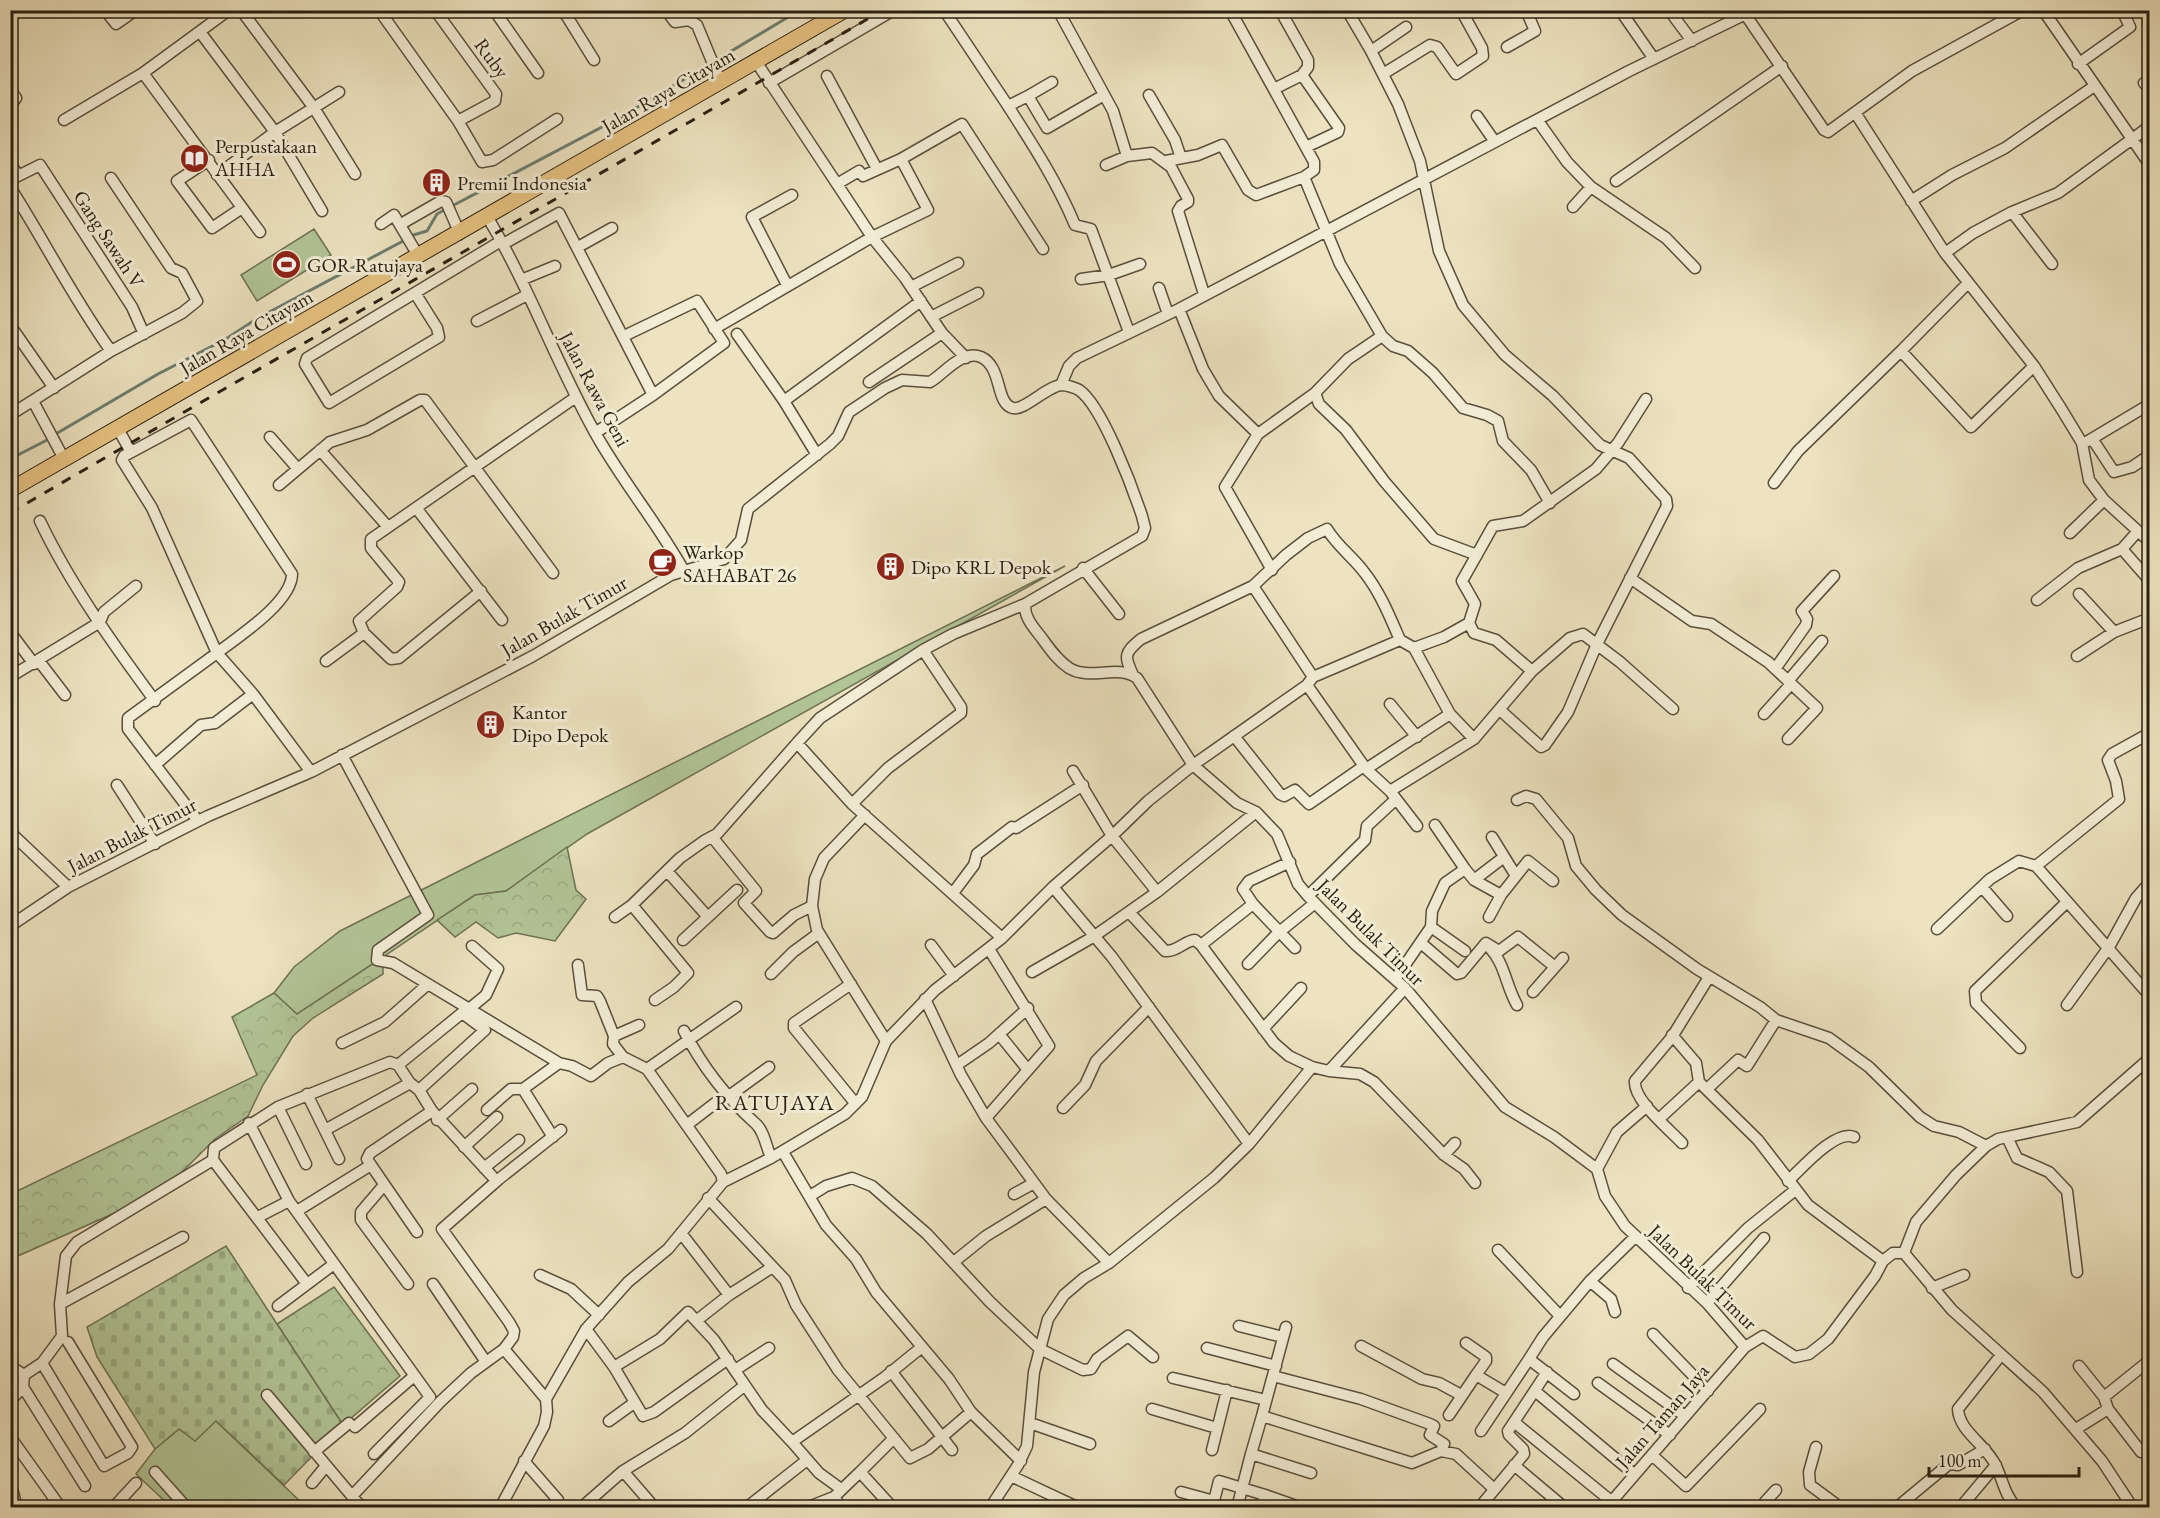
<svg xmlns="http://www.w3.org/2000/svg" width="2160" height="1518" viewBox="0 0 2160 1518" font-family="'EB Garamond',serif">
  <style>
    .green { fill: #b2c597; stroke: #6e7254; stroke-width: 1.5 }
    .forest { fill: url(#forest-crowns); stroke: #6e7254; stroke-width: 1.5 }
    .cemetery { fill: url(#cemetery-stones); stroke: #6e7254; stroke-width: 1.5 }
    .lines { fill: none; stroke-linecap: round; stroke-linejoin: round }
    .stream { stroke: #6c7e70; stroke-width: 3 }
    .street-casing { stroke: #5a4f3c; stroke-width: 13 }
    .primary-casing { stroke: #291e10; stroke-width: 17 }
    .street { stroke: #f3edd6; stroke-width: 10 }
    .primary { stroke: #e6c280; stroke-width: 15 }
    .rail { stroke: #291e10; stroke-width: 3; stroke-dasharray: 10 10; stroke-linecap: butt }
    .labels { text-anchor: middle; stroke-width: 6; stroke-linejoin: round; paint-order: stroke }
    .street-label { font-size: 20px; fill: #291e10; stroke: #f3edd6 }
    .poi-label { font-size: 20px; fill: #291e10; stroke: #f3edd6; text-anchor: start }
    .quarter-label { font-size: 22px; letter-spacing: 1.5px; fill: #291e10; stroke: #f3edd6 }
  </style>
  <defs>
    <pattern id="forest-crowns" width="20" height="18" patternUnits="userSpaceOnUse" patternTransform="scale(1.5)"><rect width="20" height="18" fill="#b2c597"/><path d="M2 6a3 3 0 1 1 6 0M12 15a3 3 0 1 1 6 0" fill="none" stroke="#99a981"/></pattern>
    <pattern id="cemetery-stones" width="16" height="16" patternUnits="userSpaceOnUse" patternTransform="scale(1.5)"><rect width="16" height="16" fill="#b2c597"/><path d="M2 7V4a2 2 0 0 1 4 0v3zM10 15v-3a2 2 0 0 1 4 0v3z" fill="#99a981"/></pattern>
  </defs>
  <rect width="100%" height="100%" fill="#ede3c0"/>
  <filter id="stains"><feTurbulence type="fractalNoise" baseFrequency=".00333" numOctaves="4"/><feColorMatrix values="0 0 0 0 .2 0 0 0 0 .09 0 0 0 0 .02 0 0 0 .5 -.17"/></filter>
  <radialGradient id="worn" r=".72"><stop offset=".6" stop-color="#630" stop-opacity="0"/><stop offset="1" stop-color="#630" stop-opacity=".3"/></radialGradient>
  <path class="green" d="M314 229 331 255 257 301 241 275Z
    M1065 566 587 834 506 891 475 895 297 1015 274 993 294 967 340 931Z
    M216 1421 306 1507H171L136 1474 155 1449 179 1429Z"/>
  <path class="forest" d="M567 847 576 890 586 899 555 941 516 933 498 938 476 922 455 937 437 920 475 895 506 891Z
    M383 957V974L313 1018 293 1036 263 1085 248 1116 215 1139 162 1192 11 1259V1194L257 1075 232 1017 274 993 297 1014Z
    M334 1287 400 1376 343 1425 277 1324Z"/>
  <path class="cemetery" d="M226 1246 343 1425 284 1485 216 1421 195 1441 179 1429 155 1449 97 1357 87 1327Z"/>
  <g class="lines">
    <path class="stream" d="M452 206 621 117 800 10
      M410 236 427 231 437 214 446 209
      M54 435 158 374 226 339 258 318 405 240
      M10 459 49 439"/>
    <defs>
      <path id="street" d="M105 10 116 24 136 10
        M241 10 314 108 355 174
        M379 10 458 121
        M435 10 496 94 495 101 458 121 482 162 493 160 557 119
        M494 10 538 73
        M563 10 594 60
        M666 10 675 22 689 20 697 25 721 83
        M944 10 1008 106 1028 96
        M1058 10 1113 111 1127 156
        M1230 10 1314 162V170L1304 177 1340 264 1382 336 1393 346 1408 351 1433 373 1463 408 1487 415 1498 421 1503 441 1531 470 1550 503
        M1347 10 1371 51 1398 104 1420 161 1439 251 1463 305 1505 355 1553 396 1600 445 1629 458 1666 499 1667 506 1597 644 1568 712 1545 745 1541 747 1500 710
        M1620 10 1654 59
        M1669 10 1692 41
        M2043 10 2150 165
        M1743 11 1824 130 1828 132 1912 71 2023 10
        M672 13 676 17 689 10
        M200 32 275 132 217 175
        M1507 47 1535 31 1526 10
        M1371 51 1406 27
        M757 63 872 237 905 278 942 333 966 358
        M2078 64 2130 27 2122 10
        M143 73 260 232
        M1383 74 1430 45 1437 47 1456 74 1483 56 1482 48 1461 10
        M1302 75 1339 128 1338 132 1306 147
        M827 76 877 169
        M1052 82 1028 96 1047 128 1104 95
        M769 83 894 10
        M2144 83 2150 89
        M1274 89 1302 75 1308 67V60L1280 10
        M10 90 16 98 10 106
        M1149 95 1175 140 1181 158
        M1008 106C1033 145 1057 182 1075 225L1091 229 1129 332
        M1856 114 1945 253 2034 366 2062 410 2082 443 2089 480 2104 500 2150 542
        M1477 116 1495 142
        M64 120 143 73 229 10
        M1538 121 1567 162 1591 187 1666 238 1695 268
        M901 159 962 124 1043 249
        M209 160 177 181 212 228 242 208
        M1166 161 1198 155 1222 145 1248 190 1256 195 1304 177
        M10 163 18 175
        M1106 165 1127 156 1152 153 1171 167 1188 199V202L1181 206 1178 211 1204 294
        M10 180 40 165 132 307 144 334
        M1616 181 1782 66
        M10 187C45 242 73 298 111 351
        M1911 201 1952 175 2005 148 2093 87
        M1573 207 1591 187
        M322 211 275 132 339 92
        M2012 212 2052 264
        M488 218C528 285 555 360 593 429 620 479 657 522 684 571
        M381 224 394 215 419 257
        M401 224 441 201 446 202 460 234
        M503 244 559 213 653 395
        M578 247 612 228
        M1945 253 1973 233 2012 212 2058 193 2150 126
        M1081 279 1109 275 1140 264
        M521 280 555 266
        M1968 283 1901 351 1971 427 2034 366
        M787 285 752 217 792 195
        M911 287 958 263
        M1159 288 1168 314
        M415 293 437 328 439 337 329 403 305 364 307 358 501 241
        M1179 309 1203 369 1219 396 1258 434
        M931 317 978 293
        M477 321 527 295
        M10 325 54 388
        M714 329 872 237 928 210 901 159 863 176 859 171 837 184
        M737 334 784 401 817 455
        M869 382 942 333
        M1061 385 1069 366 1077 358 1179 309 1629 71 1754 10
        M1315 393 1319 404 1346 430 1384 481 1434 539 1477 555
        M33 401 64 459
        M784 401 921 301
        M10 415 111 351 182 313 197 301 182 273 171 268 111 178
        M191 420 292 574C292 602 238 637 217 653L152 508 122 460 124 456Z
        M118 429 131 452
        M595 433 653 395 724 343 697 301 624 336
        M270 437 298 469 330 442 367 430 420 400H425L553 573
        M2093 440 2114 472 2132 467 2150 455
        M2088 441 2150 404
        M320 450 388 527
        M1774 483 1798 451 1901 351
        M279 485 298 469
        M417 509 502 620
        M40 521C70 584 113 644 155 701
        M2070 533 2104 500
        M2122 549 2138 531
        M1083 568 1119 614
        M1272 570 1225 487 1258 434 1315 393 1348 359 1382 336
        M1630 578 1692 621 1711 624 1768 662 1817 708 1788 739
        M1253 586 1313 677
        M2079 594 2114 632
        M2037 600 2078 568 2122 549 2150 581
        M10 632 34 664
        M364 633 359 621 397 587 399 582 371 548V539L576 397
        M1414 648 1444 637 1469 623
        M2077 656 2114 632 2150 618
        M39 661 65 695
        M326 661 364 633 391 659 399 658 481 591
        M1775 669 1806 625 1807 619 1802 611 1834 576
        M1532 671 1570 638 1583 634 1620 662 1673 709
        M1133 675C1124 656 1124 653 1141 639L1253 586 1286 555 1308 538 1327 529C1337 546 1353 557 1364 572 1380 592 1390 617 1400 640
        M10 677 100 622 104 612 136 586
        M1788 681 1822 641
        M1307 685 1366 769 1390 791 1417 826
        M1390 704 1417 737
        M1764 714 1791 684
        M1234 736 1280 794 1284 796 1295 790 1309 804 1364 766
        M1474 739 1532 671 1496 640 1474 633 1469 623 1475 604 1462 581 1493 526 1523 521 1596 469 1618 443 1646 399
        M342 755 428 915 378 950 377 960 393 963 559 1063 572 1066 591 1076 608 1063 623 1057 647 1069 721 1174 723 1182
        M155 765 201 725 215 723 253 694
        M1366 769 1450 714
        M1073 771 1112 836 1157 892
        M117 785 155 844
        M1517 800 1526 796 1536 799 1568 838 1576 866 1596 890 1622 915 1697 969 1760 1007 1776 1020 1829 1038 1869 1067 1920 1117 1934 1126 1959 1132 1986 1146
        M852 804 888 768 961 713V707L923 650
        M865 815 824 858 815 879 812 906 817 930 886 1041
        M198 821 128 729V718L217 653 253 694 311 772
        M1435 825 1465 869
        M10 832 68 887
        M1492 837 1516 876
        M713 838 756 891 744 903 770 932 773 933 794 915 812 906
        M1290 862 1249 881 1243 889 1253 904 1295 948
        M2036 866 2119 799 2116 781 2108 760 2112 754 2150 733
        M667 871 707 916
        M1474 880 1504 857
        M1053 887 1112 957 1249 1144
        M1982 887 2007 916
        M953 893 974 865 977 854 1012 827 1016 828 1083 785
        M1501 895 1528 861 1553 881
        M1308 896 1365 840 1367 826 1395 800
        M632 905 688 973 674 987 655 1000
        M1129 912 1165 951C1177 952 1184 941 1195 940L1201 945 1274 1043 1289 1056 1312 1067
        M615 917 632 905 680 858 704 841 717 834 797 743
        M10 926 68 887 208 816 311 772 533 656 671 575 724 559 741 540 748 509 830 444 838 436 849 412 885 388 902 380 930 382C944 374 962 349 981 357 1003 367 995 404 1013 408 1024 411 1047 386 1062 385 1066 385 1076 388 1079 390 1102 405 1133 489 1142 516L1145 528 1142 536 1025 604C1024 617 1033 627 1041 637 1049 648 1057 660 1069 668 1090 681 1117 664 1137 678L1193 765 1237 803 1256 812 1277 834 1298 884 1308 896 1355 944 1405 988 1505 1107 1554 1137 1597 1169 1605 1196 1625 1226 1707 1303 1745 1347
        M1431 927 1465 951
        M1937 929 1990 879 2019 861 2036 866 2150 996
        M1002 938 852 804 797 743 820 718 923 650 953 634 1025 604
        M683 940 737 890
        M1421 943 1457 974 1461 973 1486 943
        M1486 943 1499 951 1518 937 1555 967 1533 992
        M931 945 954 976
        M1201 945 1253 904
        M1490 948C1505 964 1506 986 1517 1005
        M1248 964 1278 933 1315 903
        M578 965 582 995 597 996 600 1001 614 1036 613 1044 623 1057
        M1555 967 1563 958
        M1032 972 1093 937 1157 892 1256 812
        M771 974 793 952 819 933
        M1396 978 1431 927 1432 911 1445 883 1465 869 1474 880 1501 895 1489 917
        M851 984 794 1023V1028L855 1103
        M925 999 961 1075 986 1118 1046 1199 1109 1263
        M2067 1005 2109 947 2136 898 2150 882
        M469 1009 486 995 498 969 472 946
        M1263 1029 1301 988
        M684 1031C702 1066 727 1098 756 1124 764 1131 767 1149 771 1158
        M999 1034 1028 1070
        M1672 1035 1696 1063 1699 1082
        M614 1036 639 1025
        M342 1043 385 1022 428 984
        M2020 1048 1976 1003 1975 991 2067 902
        M398 1065 462 1013 485 1030 419 1090
        M957 1065 989 1043 1028 1008
        M647 1069 736 1007
        M1329 1071 1360 1074 1374 1082 1444 1155 1464 1169 1475 1183
        M523 1089 553 1137
        M1707 1089 1738 1060 1747 1066 1776 1020
        M307 1094 339 1159
        M729 1096 769 1067
        M278 1107 306 1164
        M1063 1108 1085 1085 1096 1061 1149 1007
        M487 1110 511 1089H523L559 1063
        M986 1118 1049 1046 989 949
        M1660 1118 1699 1082 1758 1140 1808 1205 1883 1261
        M437 1120 472 1089
        M249 1123 289 1201 430 1397 374 1454
        M688 1124 727 1094
        M325 1130 410 1083 419 1090 432 1111
        M2007 1137 2017 1158 2049 1172 2067 1191 2077 1272
        M1682 1143C1669 1129 1633 1100 1635 1081L1672 1037 1709 977
        M464 1147 497 1117
        M783 1152 826 1225 856 1259 876 1292 949 1379 971 1412 1021 1461
        M1444 1155 1455 1143
        M371 1165 367 1159 370 1153 432 1111 492 1176
        M484 1168 519 1140
        M1597 1169 1617 1132 1647 1106
        M1788 1181C1802 1168 1836 1129 1854 1137
        M384 1185 361 1212V1220L408 1284
        M1014 1194 1034 1183
        M810 1196 826 1186 852 1178 872 1186 927 1234 990 1302 1040 1349 1083 1370 1091 1369 1097 1359 1128 1336 1153 1357
        M708 1198 785 1280 796 1305 838 1370 910 1458 928 1449 971 1412
        M297 1211 371 1165 417 1232
        M258 1217 289 1201
        M681 1233 729 1295
        M1498 1250 1560 1316
        M1904 1253 1916 1222 1956 1175 1986 1146 1998 1139 2077 1122 2150 1058
        M955 1261 986 1236 1046 1199
        M540 1275 571 1289 599 1315
        M1590 1281 1635 1237
        M307 1284 213 1160 214 1148 278 1107 390 1062 398 1065 410 1083
        M433 1284 486 1362
        M1688 1288 1748 1228 1794 1191
        M1932 1288 1964 1275
        M1707 1303 1764 1238
        M60 1304 183 1237
        M278 1306 334 1264
        M696 1321 729 1295 771 1268
        M1239 1326 1283 1337
        M1286 1327 1262 1416 1412 1463 1441 1451 1456 1454 1493 1488
        M586 1329 614 1367 660 1339 688 1312 714 1340 762 1410 792 1442
        M1653 1334 1708 1391
        M1466 1343 1486 1357V1361L1476 1375
        M1361 1346 1422 1379 1439 1383 1461 1395
        M1207 1348 1276 1366
        M2001 1355 1958 1409C1959 1432 1987 1445 1996 1466 2003 1481 2005 1496 2017 1508
        M42 1363 104 1466 128 1453 132 1447 68 1342
        M1613 1364 1685 1416
        M10 1366 24 1375
        M2079 1366 2104 1397
        M614 1367 643 1416 654 1412 728 1359
        M735 1370 769 1348
        M891 1371 952 1450
        M1273 1376 1361 1399 1430 1424 1434 1426 1430 1435 1444 1444 1441 1451
        M1173 1378 1266 1400
        M1598 1383 1670 1435
        M23 1387 85 1486
        M1535 1391 1634 1474
        M1574 1394 1529 1359 1543 1337 1590 1281 1611 1299 1615 1312
        M267 1395 362 1508
        M546 1399 586 1329 628 1282 668 1249 723 1182 771 1158 845 1114 862 1097 886 1041 935 990 1002 938 1053 887 1112 836 1148 801 1193 765 1307 685 1313 677 1400 640 1414 648 1450 714 1474 739 1390 791
        M10 1401 23 1387 24 1375 42 1363 62 1336 60 1304 66 1256 77 1242 213 1160
        M1152 1409 1217 1428
        M2108 1409 2141 1452
        M1449 1415 1476 1375 1506 1393
        M1262 1416 1251 1454 1311 1473
        M609 1421 634 1403
        M1514 1422 1611 1501
        M1030 1423 1090 1444
        M355 1427 413 1377
        M2076 1429 2108 1409 2104 1397 2150 1360
        M1481 1431 1529 1359
        M11 1437V1485L17 1508
        M11 1438 61 1508
        M1816 1447 1809 1472 1810 1485 1841 1508
        M1212 1450 1227 1390
        M314 1452 349 1423
        M1652 1455 1686 1486 1760 1409
        M524 1461 558 1500
        M1514 1465 1565 1508
        M155 1472 187 1508
        M860 1472 894 1438
        M1011 1476 1079 1508
        M312 1483 326 1466
        M841 1489 819 1473 792 1442 885 1377 922 1347
        M1181 1492 1214 1501 1219 1481 1265 1495 1261 1508
        M353 1495 440 1402 471 1373 504 1349 513 1337 514 1331 509 1322 442 1229 499 1179 561 1130
        M1265 1495 1302 1508
        M834 1497 842 1508
        M113 1508 136 1483
        M500 1508 544 1426 547 1412 546 1399 504 1349
        M581 1508 623 1471
        M655 1508 623 1471 685 1433 744 1386
        M746 1508 807 1460
        M806 1508 834 1497 860 1472 893 1508
        M990 1508 1018 1465 1027 1446 1034 1372 1048 1319 1064 1295 1084 1278 1109 1263 1214 1178 1249 1144 1312 1067 1329 1071 1405 988
        M1237 1508 1251 1454
        M1479 1508 1524 1454 1523 1449 1509 1435 1508 1431 1547 1372
        M1606 1508 1745 1347 1763 1336 1795 1357 1809 1354 1828 1339 1875 1276 1883 1261 1893 1253H1904L1952 1310 2043 1392 2102 1461 2133 1508
        M1766 1508 1765 1502 1776 1490
        M1896 1508 1949 1464 1958 1465 1985 1449
        M1960 1508 1996 1465"/>
      <path id="primary" d="M10 490 845 10"/>
    </defs>
    <use href="#street" class="street-casing"/>
    <use href="#primary" class="primary-casing"/>
    <use href="#street" class="street"/>
    <use href="#primary" class="primary"/>
    <path class="rail" d="M10 513C300 344 593 179 883 10"/>
  </g>
  <defs>
    <symbol id="library-disc" viewBox="-11 -11 22 22"><circle r="9.5" fill="#8f2418" stroke="#f3edd6"/><path d="M-6-4Q-3-5.5-.7-3.5V5Q-3 3-6 4ZM6-4Q3-5.5 .7-3.5V5Q3 3 6 4Z" fill="#fff"/></symbol>
    <symbol id="building-disc" viewBox="-11 -11 22 22"><circle r="9.5" fill="#8f2418" stroke="#f3edd6"/><path d="M-4-6H4V6H1V3H-1V6H-4ZM-2.5-4.3h1.7v1.8h-1.7ZM.8-4.3h1.7v1.8H.8ZM-2.5-1h1.7V.8h-1.7ZM.8-1h1.7V.8H.8Z" fill="#fff"/></symbol>
    <symbol id="stadium-disc" viewBox="-11 -11 22 22"><circle r="9.5" fill="#8f2418" stroke="#f3edd6"/><path d="M0-5a6.5 5 0 1 0 0 10a6.5 5 0 1 0 0-10ZM-3.5-1.8h7v3.6h-7Z" fill="#fff"/></symbol>
    <symbol id="cafe-disc" viewBox="-11 -11 22 22"><circle r="9.5" fill="#8f2418" stroke="#f3edd6"/><path d="M-5.5-4.5H6V0H3Q3 3.5 0 3.5H-2.5Q-5.5 3.5-5.5 0ZM3-3.2v2h1.7v-2ZM-6 4.5H4V6H-6Z" fill="#fff"/></symbol>
  </defs>
  <g fill-rule="evenodd">
    <use href="#library-disc" x="178" y="142" width="33" height="33"/>
    <use href="#building-disc" x="420" y="166" width="33" height="33"/>
    <use href="#stadium-disc" x="270" y="248" width="33" height="33"/>
    <use href="#cafe-disc" x="646" y="546" width="33" height="33"/>
    <use href="#building-disc" x="874" y="550" width="33" height="33"/>
    <use href="#building-disc" x="474" y="708" width="33" height="33"/>
  </g>
  <g class="labels">
    <g class="street-label">
      <text transform="translate(492 58) rotate(54)" y="7">Ruby</text>
      <text transform="translate(668 90) rotate(-30)" y="7">Jalan Raya Citayam</text>
      <text transform="translate(109 239) rotate(57)" y="7">Gang Sawah V</text>
      <text transform="translate(246 332) rotate(-30)" y="7">Jalan Raya Citayam</text>
      <text transform="translate(595 389) rotate(62)" y="7">Jalan Rawa Geni</text>
      <text transform="translate(564 616) rotate(-30)" y="7">Jalan Bulak Timur</text>
      <text transform="translate(132 835) rotate(-27)" y="7">Jalan Bulak Timur</text>
      <text transform="translate(1371 932) rotate(45)" y="7">Jalan Bulak Timur</text>
      <text transform="translate(1703 1277) rotate(44)" y="7">Jalan Bulak Timur</text>
      <text transform="translate(1662 1416) rotate(-49)" y="7">Jalan Taman Jaya</text>
    </g>
    <g class="poi-label">
      <text x="215" y="153">Perpustakaan<tspan x="215" dy="23">AHHA</tspan></text>
      <text x="457" y="190">Premii Indonesia</text>
      <text x="307" y="272">GOR Ratujaya</text>
      <text x="683" y="559">Warkop<tspan x="683" dy="23">SAHABAT 26</tspan></text>
      <text x="911" y="574">Dipo KRL Depok</text>
      <text x="512" y="719">Kantor<tspan x="512" dy="23">Dipo Depok</tspan></text>
    </g>
    <g class="quarter-label">
      <text x="775" y="1110">RATUJAYA</text>
    </g>
  </g>
  <rect width="2160" height="1518" fill="none" stroke="#ede3c0" stroke-width="36"/>
  <rect x="12" y="12" width="2136" height="1494" fill="none" stroke="#291e10" stroke-width="3"/>
  <rect x="18" y="18" width="2124" height="1482" fill="none" stroke="#291e10" stroke-width="1.5"/>
  <path d="M1929 1467v9h150v-9" fill="none" stroke="#291e10" stroke-width="3"/>
  <text x="1938" y="1467" font-size="18" fill="#291e10" stroke="#f3edd6" stroke-width="4.5" paint-order="stroke">100 m</text>
  <rect width="100%" height="100%" filter="url(#stains)"/>
  <rect width="100%" height="100%" fill="url(#worn)"/>
</svg>
